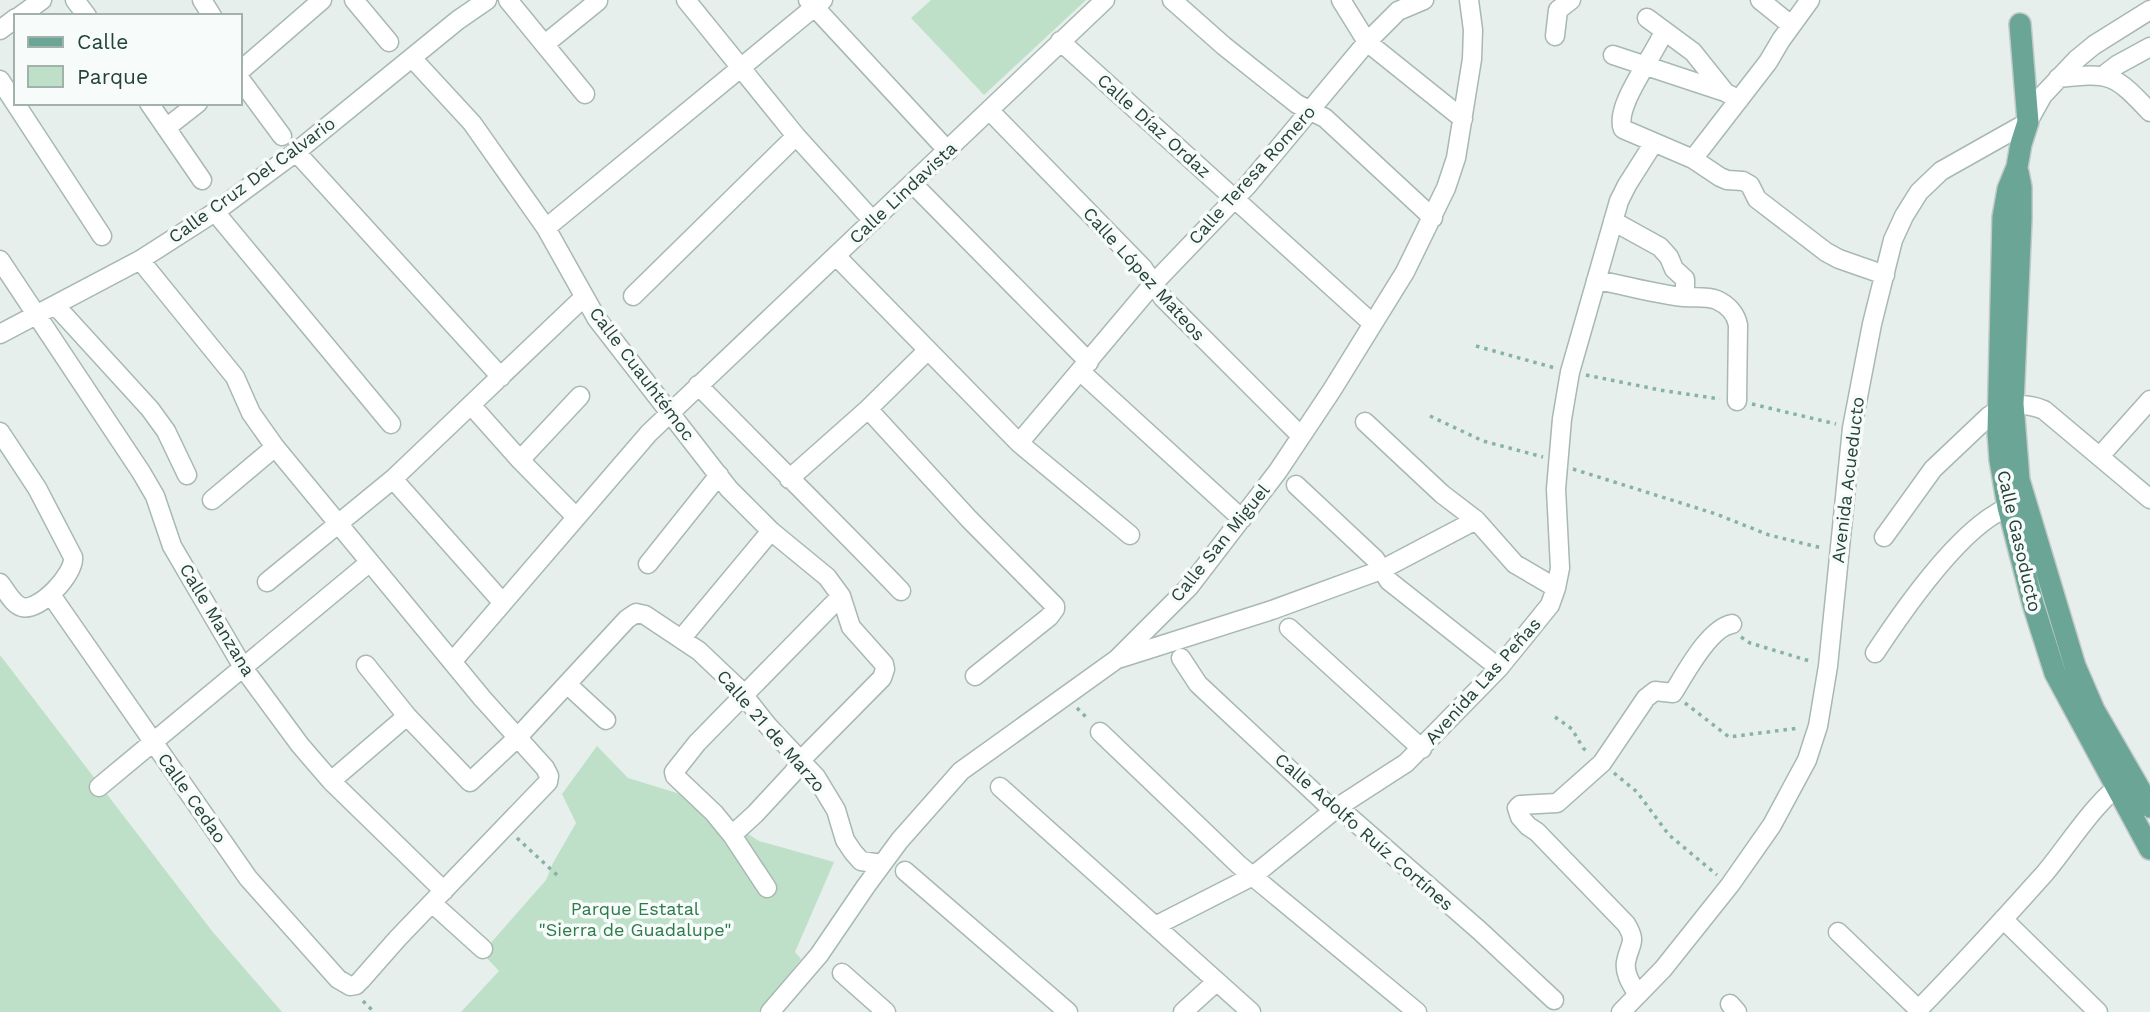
<svg xmlns="http://www.w3.org/2000/svg" width="2150" height="1012" viewBox="0 0 2150 1012" font-family="'Work Sans',sans-serif">
  <style>
    .green { fill: #bfe0c8 }
    .lines { fill: none; stroke-linecap: round; stroke-linejoin: round }
    .minor-casing { stroke: #a8b8b2; stroke-width: 21 }
    .major-casing { stroke: #c2cac8; stroke-width: 24 }
    .path { stroke: #86b3a5; stroke-width: 3.5; stroke-dasharray: 3.5 5; stroke-linecap: butt }
    .minor { stroke: #fff; stroke-width: 18 }
    .major { stroke: #6aa596; stroke-width: 21 }
    .labels { text-anchor: middle; stroke-width: 7; stroke-linejoin: round; paint-order: stroke }
    .street-label { font-size: 18px; fill: #24423a; stroke: #f7fbf9 }
    .park-label { font-size: 18px; fill: #2d7a4b; stroke: #f7fbf9 }
  </style>
  <rect width="100%" height="100%" fill="#e6efeb"/>
  <path class="green" d="M931 0H1086L984 95 911 18Z
    M0 655 212 931 282 1012H0Z
    M597 746 628 778 690 797 759 841 834 862 795 952 801 959 778 988 768 1012H461L499 971 482 953 546 880 553 863 576 823 562 794Z"/>
  <g class="lines">
    <defs>
      <path id="minor" d="M75 0 87 16
        M202 0 212 16
        M354 0 389 42
        M508 0 585 94
        M686 0 796 136 873 221
        M808 0 948 151
        M1172 0 1224 46 1297 104 1325 118 1433 218
        M1341 0 1367 42 1463 119
        M1760 0 1791 25
        M20 16 42 0
        M1647 18 1693 52 1725 92 1739 100
        M0 30 16 18
        M1664 31C1656 53 1613 107 1623 129L1693 159 1720 177 1727 180 1743 181 1750 185 1757 199 1826 252 1839 259 1885 275
        M1555 36 1558 10 1571 0
        M1060 41 1373 324
        M545 44 598 1
        M1613 55 1722 91
        M412 58 472 123 546 228 597 319 729 489 771 531 827 577 841 596 851 627 884 664 885 669 882 678 804 757 793 773 755 814 732 835
        M240 71 322 0
        M2104 75 2117 65 2150 47
        M2058 78C2111 72 2114 74 2150 112
        M240 79 282 136
        M0 80 102 236
        M149 103 202 180
        M989 110 1143 268 1163 298 1301 436
        M166 128 198 103
        M296 152 501 377
        M1693 159 1768 62 1781 40 1810 0
        M913 184 1089 362
        M215 212 391 424
        M1613 221 1660 247 1669 257 1674 269 1685 279V297
        M546 228 823 0
        M836 256 1019 443 1130 535
        M0 260 141 472 155 496 172 546 244 669 300 745 331 781 444 891
        M1596 280C1625 285 1655 294 1684 297 1696 298 1706 296 1717 300 1728 305 1736 314 1738 325L1737 401
        M633 296 796 136
        M55 305 150 409 166 431 187 475
        M0 334 140 260 215 212 296 152 458 20 487 0
        M1081 372 1242 519
        M698 385C765 454 834 521 901 591
        M471 405 520 460 576 517
        M868 409 969 519 1055 606V609L1049 617 975 676
        M1365 422 1442 494 1476 520 1515 564 1556 588
        M0 432 37 488 73 557C75 574 39 612 22 607 12 604 6 590 0 583
        M1019 443 1153 284 1247 186 1367 42 1398 11 1424 0
        M2100 456 2150 400
        M520 460 580 396
        M393 479 503 603
        M789 479 868 409 927 351
        M1296 485 1375 559 1389 581 1499 668
        M212 500 275 447
        M1884 537 1933 469 1989 416C2008 403 2024 402 2044 410L2150 499
        M648 564 719 475
        M267 582 393 479 584 297
        M51 595 248 878 338 979 350 986 356 985 361 980 398 938 548 782 549 776 545 768 482 698 275 447 251 413 235 377 140 260
        M1289 628 1422 749
        M681 639 771 531
        M1875 653C1902 612 1971 510 2021 504
        M1121 658 1272 610 1381 570 1476 520
        M1181 658 1198 684 1320 798 1325 803 1338 807 1480 931 1554 1000
        M452 662 649 433 1105 0
        M366 665 407 716 470 782 517 738 627 619 636 613 645 615 699 651 738 688 768 726 816 777 836 810 845 840 853 852 861 861 882 864
        M568 685 606 720
        M1100 732 1239 865 1417 1012
        M331 781 407 716
        M99 787 370 562
        M1000 787 1251 1012
        M905 871 1068 1012
        M767 888 732 835 714 813 675 776 674 772 697 743 841 596
        M432 903 483 949
        M2003 919 2098 1012
        M1155 926 1253 876 1338 807 1406 763 1499 668 1550 605 1556 588 1560 568 1556 489 1562 419 1570 372 1619 201 1627 185 1653 144
        M1838 932 1918 1009
        M842 973 886 1012
        M1638 995C1632 985 1624 974 1626 962 1629 944 1638 943 1626 924L1537 832 1528 826 1520 817 1517 808 1520 805 1557 803 1602 763 1646 698 1655 691 1673 693C1685 674 1709 628 1732 624
        M1730 1004 1737 1012
        M770 1012 819 955 866 886 900 840 961 771 1117 659 1189 587 1278 471 1332 390 1405 272 1446 188 1456 158 1472 59 1473 30 1469 0
        M1183 1012 1216 982
        M1621 1012 1663 969 1730 885 1772 825 1807 760 1818 726 1828 666 1852 428 1872 324 1893 240 1904 216 1919 192 1941 171 2028 122 2043 95 2077 59 2094 45 2150 10
        M1916 1012C1960 967 2003 920 2045 873 2067 847 2098 797 2127 780"/>
      <path id="major" d="M2020 24 2028 122 2021 144 2017 167 2008 189 2003 217 1998 432 2000 460 2008 507 2033 604 2055 673 2150 849
        M2018 172 2021 187V219L2013 404 2019 480 2075 666 2094 710 2150 807"/>
    </defs>
    <use href="#minor" class="minor-casing"/>
    <use href="#major" class="major-casing"/>
    <path class="path" d="M1476 346 1555 368
      M1586 375 1660 390 1720 399
      M1752 404 1836 424
      M1430 416 1483 441 1543 457
      M1573 469 1716 514 1769 535 1822 548
      M1741 637 1750 643 1813 662
      M1685 703 1729 737 1799 728
      M1077 708 1089 720
      M1555 717 1572 729 1583 748 1589 753
      M1614 773 1637 792 1669 835 1717 875
      M517 838 557 875
      M363 1001 374 1012"/>
    <use href="#minor" class="minor"/>
    <use href="#major" class="major"/>
  </g>
  <g class="labels">
    <g class="street-label">
      <text transform="translate(1154 126) rotate(42)" y="6">Calle Díaz Ordaz</text>
      <text transform="translate(1252 175) rotate(-48)" y="6">Calle Teresa Romero</text>
      <text transform="translate(252 180) rotate(-36)" y="6">Calle Cruz Del Calvario</text>
      <text transform="translate(903 193) rotate(-43)" y="6">Calle Lindavista</text>
      <text transform="translate(1144 274) rotate(48)" y="6">Calle López Mateos</text>
      <text transform="translate(642 374) rotate(53)" y="6">Calle Cuauhtémoc</text>
      <text transform="translate(1848 480) rotate(-83)" y="6">Avenida Acueducto</text>
      <text transform="translate(2019 541) rotate(77)" y="6">Calle Gasoducto</text>
      <text transform="translate(1220 543) rotate(-51)" y="6">Calle San Miguel</text>
      <text transform="translate(217 620) rotate(59)" y="6">Calle Manzana</text>
      <text transform="translate(1483 681) rotate(-48)" y="6">Avenida Las Peñas</text>
      <text transform="translate(771 731) rotate(49)" y="6">Calle 21 de Marzo</text>
      <text transform="translate(192 798) rotate(55)" y="6">Calle Cedao</text>
      <text transform="translate(1364 832) rotate(41)" y="6">Calle Adolfo Ruíz Cortínes</text>
    </g>
    <g class="park-label">
      <text x="635" y="915">Parque Estatal<tspan x="635" dy="21">"Sierra de Guadalupe"</tspan></text>
    </g>
  </g>
  <rect x="14" y="14" width="228" height="91" fill="#f7fbf9" stroke="#a3b1ad" stroke-width="2"/>
  <rect x="28" y="37" width="35" height="10" fill="#6aa596" stroke="#a3b1ad" stroke-width="2"/>
  <text x="77" y="49" font-size="21" fill="#24423a">Calle</text>
  <rect x="28" y="66" width="35" height="21" fill="#bfe0c8" stroke="#a3b1ad" stroke-width="2"/>
  <text x="77" y="84" font-size="21" fill="#24423a">Parque</text>
</svg>
